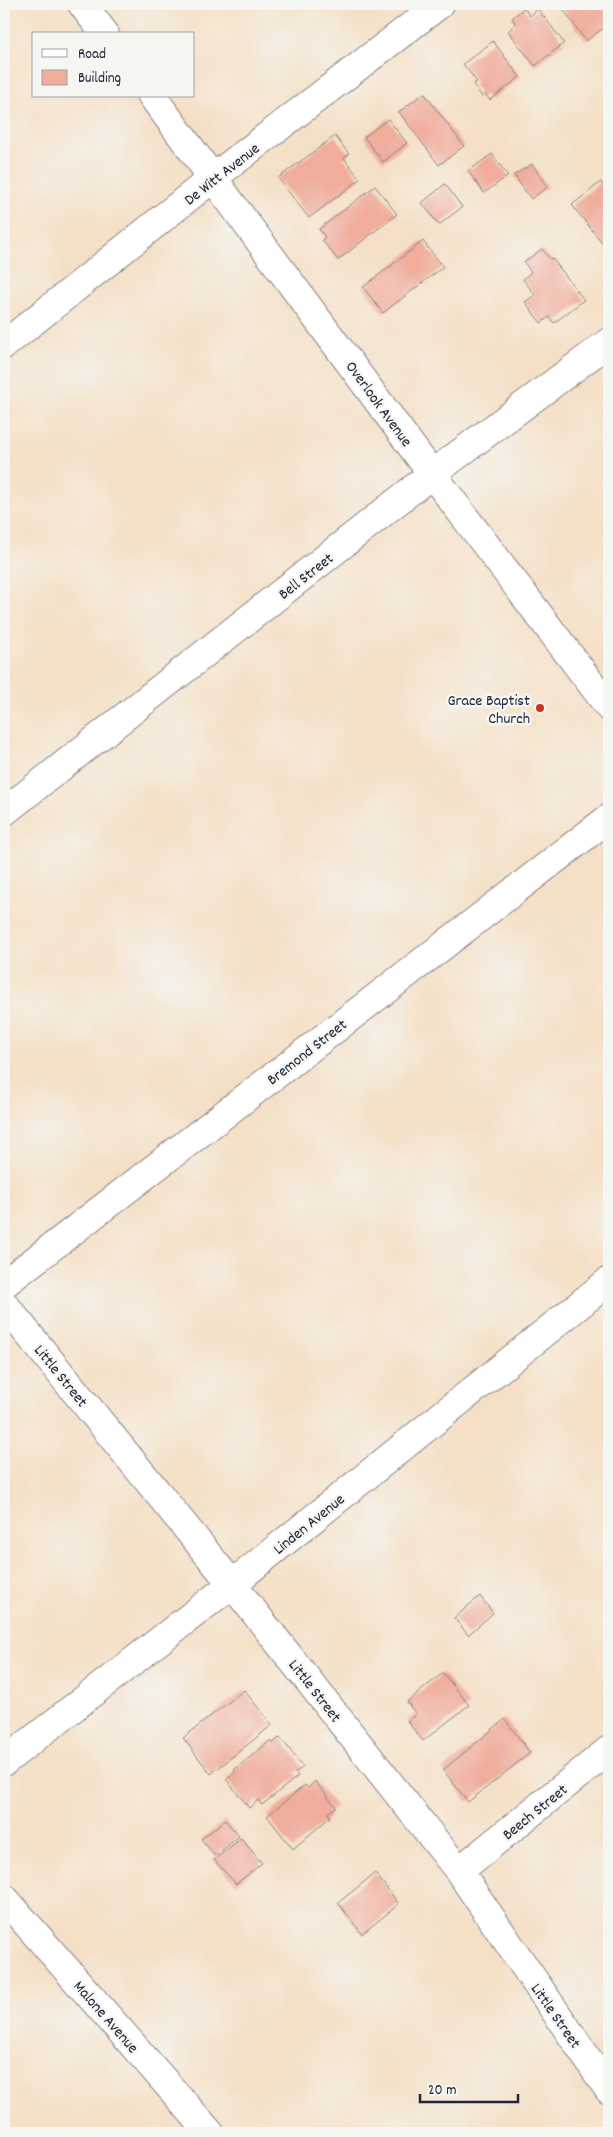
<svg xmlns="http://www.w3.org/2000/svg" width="613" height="2137" viewBox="0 0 613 2137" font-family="Dekko,sans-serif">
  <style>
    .building { fill: #f0ad9c }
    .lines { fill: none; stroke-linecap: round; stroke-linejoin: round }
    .minor-casing { stroke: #8b8180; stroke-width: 30 }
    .minor { stroke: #fff; stroke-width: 28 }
    .poi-dot { fill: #c8321e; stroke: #f6f6f2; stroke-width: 2 }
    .labels { text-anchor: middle; stroke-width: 5; stroke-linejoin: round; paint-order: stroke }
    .street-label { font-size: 16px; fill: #22223b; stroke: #f6f6f2 }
    .poi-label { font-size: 16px; fill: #22223b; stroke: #f6f6f2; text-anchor: end }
  </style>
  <rect width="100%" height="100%" fill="#f6f6f2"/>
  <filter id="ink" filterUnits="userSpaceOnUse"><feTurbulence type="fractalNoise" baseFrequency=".02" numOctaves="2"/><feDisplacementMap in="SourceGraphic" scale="10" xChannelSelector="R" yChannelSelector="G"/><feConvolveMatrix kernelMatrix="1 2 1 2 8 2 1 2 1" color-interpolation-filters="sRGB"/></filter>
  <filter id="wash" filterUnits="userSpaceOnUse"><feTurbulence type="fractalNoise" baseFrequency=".0096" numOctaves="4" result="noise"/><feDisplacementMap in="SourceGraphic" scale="20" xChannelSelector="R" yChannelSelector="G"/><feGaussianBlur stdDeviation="1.12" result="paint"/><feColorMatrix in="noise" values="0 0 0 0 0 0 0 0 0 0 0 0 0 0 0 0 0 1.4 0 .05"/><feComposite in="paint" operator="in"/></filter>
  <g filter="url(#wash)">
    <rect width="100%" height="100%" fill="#f4e0c6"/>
    <g id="blocks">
      <path class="building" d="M559 4H609V24L586 41Z
        M524 8 530 16 538 9 564 43 535 66 508 31 516 24 512 18Z
        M493 41 520 77 490 100 485 94 482 97 473 84 477 82 463 64Z
        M424 93 464 146 439 165 399 112Z
        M388 119 407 143 383 162 364 137Z
        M335 136 349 154 344 158 360 179 309 218 278 178Z
        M492 154 508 176 484 193 468 171Z
        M532 164 548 187 531 199 514 175Z
        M601 182 609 192V251L572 205Z
        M445 184 462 207 439 225 422 203Z
        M375 186 397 214 338 260 322 240 325 237 319 229Z
        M423 241 443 267 383 313 363 287Z
        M542 249 550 259 552 258 584 300 554 323 549 317 541 323 525 302 535 295 523 279 531 272 524 262Z
        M480 1596 493 1613 468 1635 454 1618Z
        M443 1673 469 1705 423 1741 407 1721 416 1714 407 1702Z
        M244 1690 272 1725 211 1774 183 1738Z
        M505 1719 530 1753 468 1802 443 1770Z
        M280 1737 303 1767 295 1773 298 1776 262 1805 258 1800 249 1808 226 1779 235 1772 234 1770 270 1741 272 1744Z
        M315 1781 336 1807 328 1813 330 1817 293 1849 267 1816 305 1785 308 1788Z
        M225 1820 239 1836 215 1856 201 1839Z
        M241 1838 262 1863 236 1884 214 1860Z
        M375 1873 399 1904 362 1934 338 1903Z"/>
    </g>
  </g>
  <g filter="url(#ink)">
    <use href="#blocks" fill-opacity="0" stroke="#8b8180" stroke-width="1"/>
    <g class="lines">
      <defs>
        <path id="minor" d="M82 4 105 34
          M152 96 432 474 609 707
          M4 345 214 177 440 4
          M4 812 432 474 609 342
          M4 1284 609 818
          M4 1304 232 1584 459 1871 609 2090
          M4 1762 232 1584 609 1281
          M459 1871 609 1750
          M4 1898 210 2133"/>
      </defs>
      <use href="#minor" class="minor-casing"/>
      <use href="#minor" class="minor"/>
    </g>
  </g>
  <circle class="poi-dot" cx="540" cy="708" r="5"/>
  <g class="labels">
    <g class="street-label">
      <text transform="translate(221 173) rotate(-38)" y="6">De Witt Avenue</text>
      <text transform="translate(380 403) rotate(54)" y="6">Overlook Avenue</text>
      <text transform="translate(305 575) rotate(-38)" y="6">Bell Street</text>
      <text transform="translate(306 1051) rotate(-38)" y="6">Bremond Street</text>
      <text transform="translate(62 1375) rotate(51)" y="6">Little Street</text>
      <text transform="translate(308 1523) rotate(-39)" y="6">Linden Avenue</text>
      <text transform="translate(316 1690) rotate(52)" y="6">Little Street</text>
      <text transform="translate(534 1811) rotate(-39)" y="6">Beech Street</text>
      <text transform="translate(557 2015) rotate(55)" y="6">Little Street</text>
      <text transform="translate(107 2016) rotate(49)" y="6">Malone Avenue</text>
    </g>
    <g class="poi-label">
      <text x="530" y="705">Grace Baptist<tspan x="530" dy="18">Church</tspan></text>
    </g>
  </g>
  <rect width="613" height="2137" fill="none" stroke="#f6f6f2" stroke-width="20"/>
  <rect x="32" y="32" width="162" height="65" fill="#f6f6f2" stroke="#a1a1a9"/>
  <rect x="42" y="49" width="25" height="8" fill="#ffffff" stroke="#a1a1a9"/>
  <text x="78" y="58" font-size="15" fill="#22223b">Road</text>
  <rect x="42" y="70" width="25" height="15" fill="#f0ad9c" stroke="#a1a1a9"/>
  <text x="78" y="82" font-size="15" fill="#22223b">Building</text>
  <path d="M420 2094v8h98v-8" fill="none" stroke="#22223b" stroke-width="2.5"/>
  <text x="428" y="2094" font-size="15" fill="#22223b" stroke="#f6f6f2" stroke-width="4" paint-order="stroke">20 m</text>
</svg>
